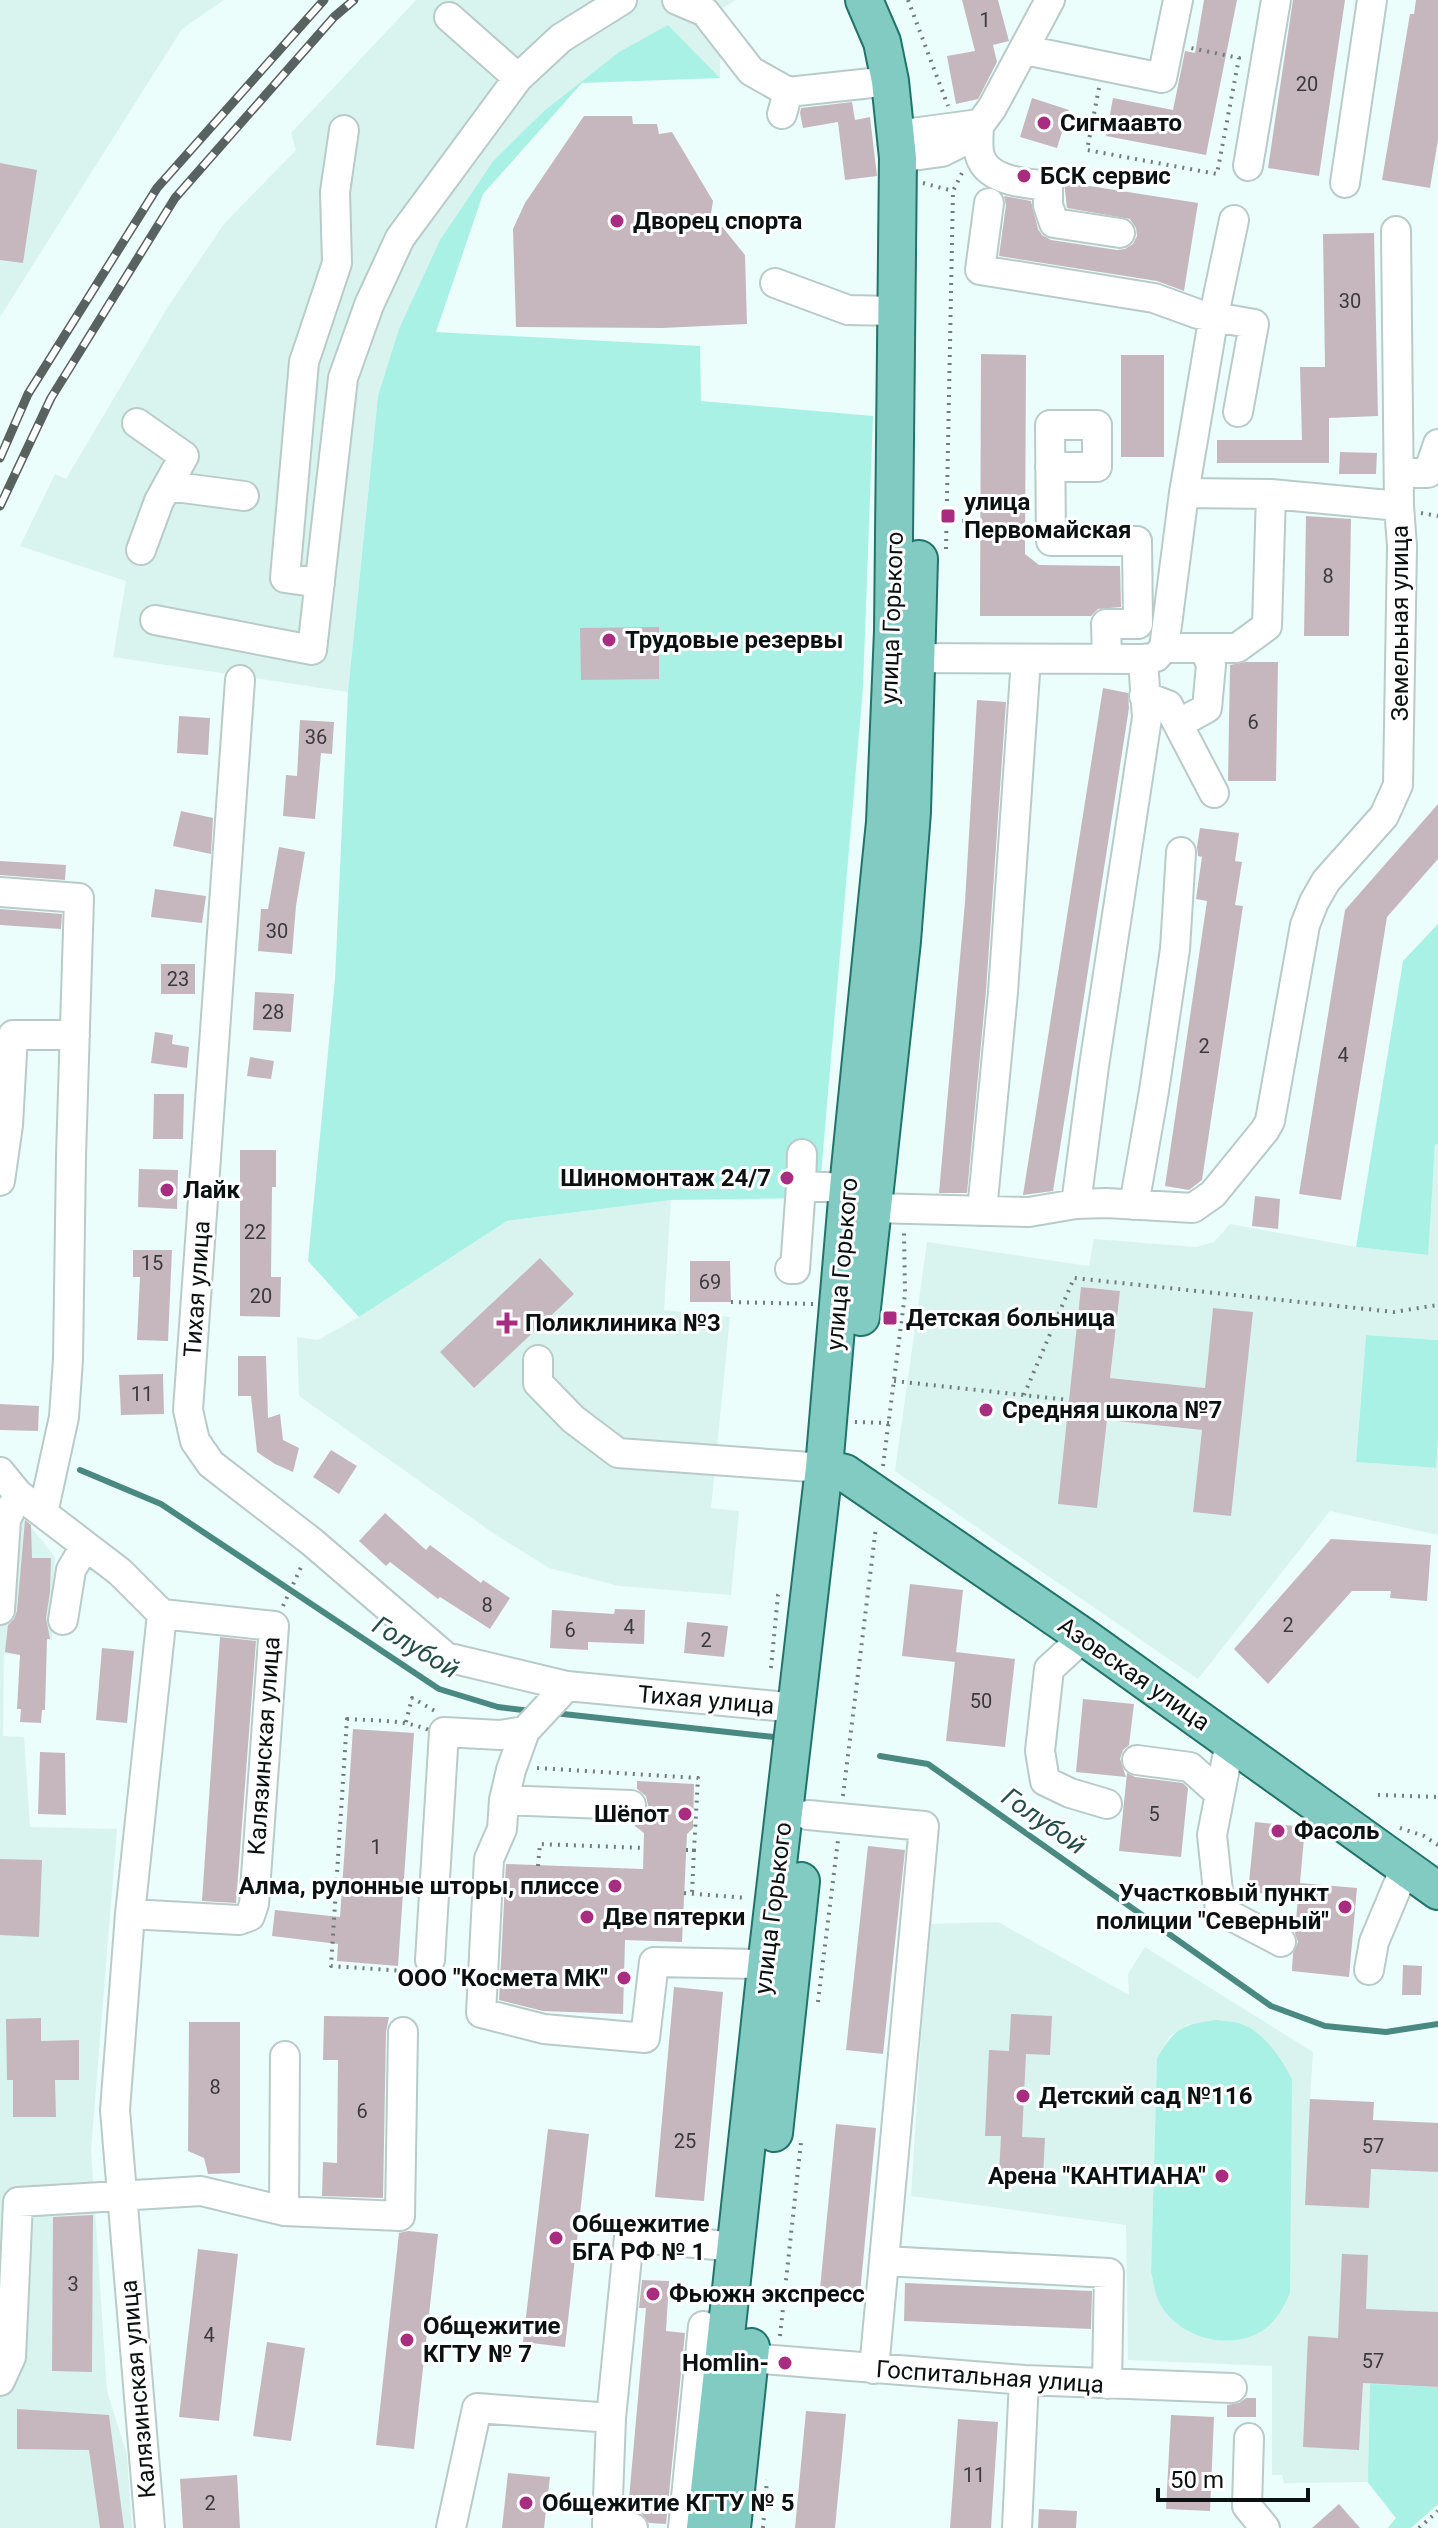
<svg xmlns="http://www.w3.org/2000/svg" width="1438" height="2528" viewBox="0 0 1438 2528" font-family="Roboto,sans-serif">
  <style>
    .built { fill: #d9f4ef; fill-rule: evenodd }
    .green { fill: #a9f1e5 }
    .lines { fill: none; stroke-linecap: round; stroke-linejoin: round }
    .stream { stroke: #498981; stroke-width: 6 }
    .building { fill: #c6b7bf }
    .minor-casing { stroke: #b9cbc8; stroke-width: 32 }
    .major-casing { stroke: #22736a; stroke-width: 40 }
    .path { stroke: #717d7b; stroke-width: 4; stroke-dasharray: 2 6; stroke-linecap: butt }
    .minor { stroke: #fff; stroke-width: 28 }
    .major { stroke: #82cbc2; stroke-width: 36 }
    .rail-casing { stroke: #586261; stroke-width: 9 }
    .rail { stroke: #fff; stroke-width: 6; stroke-dasharray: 18; stroke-linecap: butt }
    .poi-dot { fill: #a82c80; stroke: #fff; stroke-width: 3 }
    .labels { text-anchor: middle; stroke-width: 6; stroke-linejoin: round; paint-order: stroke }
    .number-label { font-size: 20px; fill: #3a3a3c }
    .poi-label { font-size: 24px; font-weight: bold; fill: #0b1110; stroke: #fff; text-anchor: start }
    .street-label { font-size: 24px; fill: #0b1110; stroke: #fff }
    .water-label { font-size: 26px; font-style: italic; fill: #244d47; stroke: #fff }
  </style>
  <rect width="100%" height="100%" fill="#ebfefb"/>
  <path class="built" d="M0 0H224L182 29 0 317Z
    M416 0H736L721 9 720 78 668 26 619 52 545 110 494 160 378 396 348 692 113 657 126 581 20 546 55 474 66 479 169 305 224 224 296 150 291 133Z
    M1438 1144V1340L1366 1335 1356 1462 1435 1468 1438 1436V1535L1330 1511 1198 1679 895 1471 927 1242 1089 1266 1094 1239 1196 1247 1214 1242 1230 1224 1356 1247 1427 1255 1435 1145ZM1082 1287 1120 1291 1110 1378 1205 1388 1213 1308 1231 1516 1193 1512 1202 1430 1107 1420 1097 1507 1059 1504Z
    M671 1200 664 1310 730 1317 711 1508 739 1511 731 1595 619 1586 549 1568 493 1533 299 1396 297 1337 318 1340 359 1317 507 1221Z
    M0 1488 55 1557 52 1640 25 1638 24 1655 4 1654 3 1736 24 1737 30 1827 117 1829 91 2150 107 2391 127 2455 132 2528H0Z
    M998 1922 1129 1995 1128 1974 1145 1947 1313 2052 1310 2099 1373 2120 1438 2123V2504L1411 2528H1388L1396 2518 1367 2482 1284 2483 1282 2475H1272V2366L1128 2360 1126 2225 911 2196 928 1924ZM1189 2024 1175 2322 1160 2304 1151 2273 1157 2058 1170 2036Z"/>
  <path class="green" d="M668 25 720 78 582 83 483 194 436 332 700 346 701 401 873 416 863 687 819 1198 671 1200 507 1221 359 1317 308 1261 335 979 348 692 378 396 399 329 440 240 494 160 545 110 619 52Z
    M1438 924V1144L1435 1145 1428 1255 1356 1247 1403 961Z
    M1366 1335 1438 1340V1436L1436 1468 1356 1462Z
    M1216 2020C1224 2021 1233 2021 1241 2024 1263 2031 1282 2059 1292 2079L1290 2293C1283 2309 1275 2323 1260 2332 1227 2351 1178 2337 1160 2304 1155 2295 1154 2283 1151 2273L1157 2058C1175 2028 1181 2025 1216 2020Z
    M1370 2384 1438 2387V2504L1411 2528H1388L1396 2518 1368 2482Z"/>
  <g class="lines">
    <path class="stream" d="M80 1470 161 1504 439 1689 498 1707 531 1711
      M554 1713 774 1737
      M880 1756 928 1764 1271 2006 1325 2026 1386 2032 1438 2024"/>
  </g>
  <path class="building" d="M962 0H998L1009 41 993 45 997 62 978 99 956 104 947 56 975 51Z
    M1204 0H1237L1206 155 1106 136 1113 98 1173 110 1185 51 1195 53Z
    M1293 0H1345L1319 176 1268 168Z
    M1416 0H1438V140L1430 188 1382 180 1410 14H1414Z
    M1032 98 1069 110 1057 148 1020 137Z
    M852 102 855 120 870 117 877 176 845 180 838 122 803 128 800 113 801 108Z
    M584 116H632L633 124H657L659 134 672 132 713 201 711 213 745 255 747 324 662 328 516 327 513 229 525 203Z
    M0 163 37 170 23 263 0 260Z
    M1064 182 1198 203 1184 291 1157 281 999 256 1006 205 1004 196 1031 201 1038 229 1042 235 1051 240 1117 250 1125 249 1133 244 1137 236 1136 228 1130 219 1067 208Z
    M1374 233 1378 416 1329 418V463H1217V440H1302L1300 367H1325L1323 234Z
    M981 354 1026 355 1025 554 1039 565 1120 566 1121 607 1098 609 1091 616H980Z
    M1121 355H1164V457H1121Z
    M1340 452 1377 453 1376 474H1339Z
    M1306 516 1351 519 1349 636H1304Z
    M659 627V679L581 680 580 628Z
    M1246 662H1278L1276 781H1228L1230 665Z
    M1103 688 1128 693 1129 708 1073 1067 1053 1191 1023 1195Z
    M977 700 1006 702 986 991 967 1193H939L965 902Z
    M179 716 210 718 208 755 177 753Z
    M300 720 334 722 332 754 321 753 315 819 283 816 286 775 297 776Z
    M1438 804V859L1387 917 1341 1200 1299 1194 1345 910Z
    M181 811 213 818 211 854 173 846Z
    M1200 828 1239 833 1235 861 1242 862 1235 905 1243 906 1202 1180 1189 1190 1165 1186 1207 901 1196 899 1202 857 1198 856 1197 847Z
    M279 847 305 852 296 906 292 954 258 951 261 909H268Z
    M0 861 66 865 65 880 0 875Z
    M155 889 206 896 202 923 151 917Z
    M0 909 62 914 61 929 0 925Z
    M161 964H195V994H161Z
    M255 992 294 994 291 1032 253 1030Z
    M155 1032 173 1035 172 1044 189 1047 187 1068 151 1063Z
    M250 1057 274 1061 271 1079 247 1076Z
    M154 1094H184L183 1139H153Z
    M240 1150H276V1187H272L271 1277H281L280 1317 240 1316Z
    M139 1169 178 1170 177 1209 138 1207Z
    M1255 1196 1280 1199 1278 1229 1252 1226Z
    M133 1250H172L168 1341 137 1340 140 1277H133Z
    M540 1258 574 1294 474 1388 440 1352Z
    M690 1261H730L731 1302H690Z
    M1081 1287 1120 1291 1110 1378 1205 1388 1213 1308 1253 1312 1231 1516 1193 1512 1202 1430 1107 1420 1097 1508 1058 1504Z
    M238 1356H266L268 1418 280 1414 283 1440 299 1448 293 1472 275 1464 257 1452 251 1396H238Z
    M163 1374 164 1414 121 1415 119 1375Z
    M0 1404 39 1406 38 1431 0 1430Z
    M331 1450 357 1466 339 1494 313 1477Z
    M385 1513 426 1550 430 1545 481 1583 483 1580 510 1598 490 1629 440 1597 438 1599 390 1562 386 1566 359 1541Z
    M25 1520 31 1525 32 1558H51L50 1592 46 1618 50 1639H47L45 1710H42L41 1723 20 1722 21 1709H17L20 1655 5 1652 8 1625 14 1619 17 1611Z
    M1331 1539 1431 1545 1427 1601 1390 1598 1391 1591H1352L1268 1684 1234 1649Z
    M910 1584 963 1590 955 1662 902 1656Z
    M615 1609 645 1610 644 1644 588 1642V1650L550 1648 552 1610 614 1614Z
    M687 1622 728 1626 724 1657 684 1653Z
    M220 1637 256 1641 236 1903 202 1901Z
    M102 1648 134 1651 127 1723 96 1720Z
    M956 1652 1015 1659 1005 1747 946 1741Z
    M1083 1699 1134 1704 1129 1745 1123 1750 1120 1759 1126 1777 1076 1772Z
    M353 1729 414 1733 398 1966 337 1961 338 1944 272 1936 275 1910 340 1917Z
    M40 1752 65 1753 66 1815 38 1814Z
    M1127 1773 1135 1777 1183 1783 1188 1788 1181 1857 1119 1851Z
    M637 1781 694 1784 693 1828 687 1834 682 1942 625 1940 623 2014 543 2011 499 2000 506 1864 643 1869 644 1833 635 1826V1821L645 1815 648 1805 646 1796 637 1789Z
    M1255 1822 1305 1827 1300 1883 1357 1888 1349 1977 1292 1971 1293 1953 1298 1942 1295 1933 1298 1897 1248 1892Z
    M868 1846 905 1850 883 2054 846 2050Z
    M0 1859 42 1860 39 1937 0 1935Z
    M1403 1965 1422 1966 1421 1995H1402Z
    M674 1987 723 1992 704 2201 655 2197Z
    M1011 2014 1052 2016 1050 2055 1026 2054 1022 2137 1045 2138 1043 2176 999 2174 1001 2136H985L989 2050 1009 2051Z
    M324 2016 389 2017 386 2032 383 2198 322 2196 323 2162 337 2163 338 2060H323Z
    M41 2018V2041L79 2040V2080H55L56 2117H13V2080H7L6 2019Z
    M189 2022H240V2173L208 2174 204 2158 188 2151Z
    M1310 2099 1374 2102 1373 2120 1438 2123V2172L1371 2169 1369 2208 1305 2205Z
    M836 2124 876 2128 859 2303 819 2299Z
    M548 2129 589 2134 565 2347 523 2342Z
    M93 2215 92 2372 52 2371 53 2217Z
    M408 2231 438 2234 414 2449 376 2445 399 2233Z
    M198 2249 238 2254 219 2421 179 2417Z
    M1342 2254 1368 2255 1366 2309 1438 2312V2387L1363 2383 1359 2450 1303 2447 1308 2336 1338 2338Z
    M642 2280 669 2281 666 2331 685 2333 666 2524 649 2523 642 2514 628 2510 646 2308H639Z
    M905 2283 1092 2291 1091 2329 904 2321Z
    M267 2342 305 2348 291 2441 253 2436Z
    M1246 2398H1256V2417H1227V2405L1239 2403Z
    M17 2409 109 2415 124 2528H100L89 2450 17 2449Z
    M806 2411 846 2414 835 2528H795Z
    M1171 2415 1214 2417 1210 2511 1166 2509Z
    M958 2419 998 2422 991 2528H950Z
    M508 2473 550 2477 544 2528H502Z
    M237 2475 240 2528H183L180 2479Z
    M1339 2504 1360 2528H1312Z
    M1039 2509 1077 2511 1076 2528H1038Z"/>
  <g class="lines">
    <defs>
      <path id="minor" d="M677 0 705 12 751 71 788 92
        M449 17 518 78 561 38 622 0
        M1025 50 1162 78 1178 0
        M782 114 788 92 890 81
        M979 124C979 134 977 146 980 156 988 182 1026 183 1048 186V205L1054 223 1120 233
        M897 135 979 124
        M898 158 942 152 970 138 992 108 1050 0
        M1248 166 1276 0
        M1345 183 1372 0
        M989 203 980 270 1154 298 1198 314 1254 324 1238 412
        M775 283 848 310 896 311
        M137 423 184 456 159 501 141 550
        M1050 467H1097V425H1050L1051 541H1137L1138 624H1106L1107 659
        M1399 473H1428L1438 444
        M168 486 244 496
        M1184 493 1271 494 1399 506
        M320 583 285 578 304 362 337 263 335 192 344 130
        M155 620 312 650 343 378 369 305 400 238 518 78
        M1164 648H1237L1267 626 1271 494
        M896 658 1143 659 1156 657 1164 648 1184 493 1214 315 1234 220
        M240 680 188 1410 195 1441 211 1464 312 1542 446 1657 567 1686 797 1708
        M1144 696 1168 705 1214 793
        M1178 724 1207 708 1211 665 1204 648
        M0 892 79 898 71 1156 68 1359 64 1417 43 1513
        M802 1154 801 1186 848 1188
        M0 1181 8 1125 13 1035H75
        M1076 1204 1094 1066 1147 718 1143 659
        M1134 1205 1154 1091 1175 949 1181 852
        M873 1208 1029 1212 1076 1204 1106 1203 1193 1208 1213 1194 1265 1130 1270 1121 1305 925 1314 902 1326 881 1384 816 1398 785 1402 546 1399 506 1396 231
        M982 1211 1003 992 1026 659
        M790 1269H795L801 1186
        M538 1360V1383L573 1419 618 1453 824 1468
        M0 1472 18 1494 120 1572 162 1614
        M0 1610 6 1520 18 1494
        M63 1620 71 1570 85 1546
        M1084 1637 1049 1669 1040 1751 1045 1781 1070 1793 1107 1804
        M525 1731 511 1770 504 1800 502 1829 489 1859 481 2013 544 2029 645 2038 654 1962 758 1964 766 1967
        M1230 1742 1212 1835 1220 1910 1281 1942
        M1137 1760 1190 1767 1220 1794
        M504 1800 631 1805
        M808 1815 924 1826 884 2261
        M130 1914 239 1920 250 1916 254 1904 274 1626 162 1614
        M430 1960 444 1732 500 1735 525 1731 567 1686
        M1369 1970 1374 1942 1405 1868
        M284 2211 285 2056
        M750 2358 1024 2380 1232 2388
        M874 2369 884 2261 1109 2273 1107 2384
        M0 2381 11 2357 18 2202 201 2191 284 2211 400 2216 403 2032
        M611 2418 629 2237 726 2246 737 2250
        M1249 2438 1247 2506 1265 2528
        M150 2528 115 2110 130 1914 162 1614
        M451 2528 477 2408 611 2418 607 2525 633 2528
        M683 2528 703 2326
        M1017 2528 1024 2380"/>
      <path id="major" d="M861 1317 902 941 912 812 919 559
        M824 1468 845 1473 1084 1637 1438 1891
        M774 2133 801 1881
        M705 2528 766 1967 824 1468 848 1188 885 822 893 631 898 158 890 81 882 42 864 0
        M732 2528 751 2347"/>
    </defs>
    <use href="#minor" class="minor-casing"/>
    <use href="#major" class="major-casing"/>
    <path class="path" d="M908 0 948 106
      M1099 88 1087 150 1217 174 1239 58 1191 48
      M923 183 953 191
      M1421 513 1438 516
      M946 521H980
      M946 549 953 191 962 173
      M731 1302 813 1304
      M894 1381 1069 1400
      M1024 1395 1074 1278 1394 1312 1438 1305
      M855 1422 889 1423
      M883 1466 905 1294 904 1232
      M283 1606 303 1563
      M771 1668 778 1595 781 1590
      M347 1719C377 1721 408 1719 435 1733L419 1972 331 1966Z
      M406 1722 412 1698 435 1711
      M537 1768 698 1778 694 1850
      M1378 1795 1438 1797
      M843 1796 876 1527
      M1400 1828 1424 1836 1438 1845
      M686 1850H694L692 1893
      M538 1866 540 1844 644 1848
      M684 1893 747 1898
      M818 2002 838 1840
      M780 2336 801 2142
      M763 2528 767 2480
      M1419 2528 1438 2511"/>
    <use href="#minor" class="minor"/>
    <use href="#major" class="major"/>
    <defs>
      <path id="rail" d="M0 458 28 394 157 188 324 0
        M0 506 51 398 175 198 334 17 354 0"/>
    </defs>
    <use href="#rail" class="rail-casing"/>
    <use href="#rail" class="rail"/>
  </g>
  <g class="poi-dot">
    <circle cx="1044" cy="123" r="8"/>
    <circle cx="1024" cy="176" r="8"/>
    <circle cx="617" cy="221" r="8"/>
    <rect x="940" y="508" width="16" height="16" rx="4"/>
    <circle cx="609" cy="640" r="8"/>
    <circle cx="787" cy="1178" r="8"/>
    <circle cx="167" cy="1190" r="8"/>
    <rect x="882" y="1310" width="16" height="16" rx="4"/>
    <path d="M503 1311h8v8h8v8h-8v8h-8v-8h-8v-8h8z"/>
    <circle cx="986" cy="1410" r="8"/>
    <circle cx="685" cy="1814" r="8"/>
    <circle cx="1278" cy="1831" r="8"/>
    <circle cx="615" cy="1886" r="8"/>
    <circle cx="1345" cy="1907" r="8"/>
    <circle cx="587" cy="1917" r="8"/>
    <circle cx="624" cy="1978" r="8"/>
    <circle cx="1023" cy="2096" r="8"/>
    <circle cx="1222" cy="2176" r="8"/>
    <circle cx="556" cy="2238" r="8"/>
    <circle cx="653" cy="2294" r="8"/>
    <circle cx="407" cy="2340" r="8"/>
    <circle cx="785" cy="2363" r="8"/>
    <circle cx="526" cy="2503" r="8"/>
  </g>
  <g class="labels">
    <g class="number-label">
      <text x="985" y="27">1</text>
      <text x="1307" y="91">20</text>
      <text x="1350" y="308">30</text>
      <text x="1328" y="583">8</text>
      <text x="1253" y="729">6</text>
      <text x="316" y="744">36</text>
      <text x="277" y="938">30</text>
      <text x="178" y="986">23</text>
      <text x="273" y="1019">28</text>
      <text x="1204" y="1053">2</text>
      <text x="1343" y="1062">4</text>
      <text x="255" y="1239">22</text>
      <text x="152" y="1270">15</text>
      <text x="710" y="1289">69</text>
      <text x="261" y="1303">20</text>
      <text x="142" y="1401">11</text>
      <text x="487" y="1612">8</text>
      <text x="1288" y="1632">2</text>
      <text x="629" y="1634">4</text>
      <text x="570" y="1637">6</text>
      <text x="706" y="1647">2</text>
      <text x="981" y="1708">50</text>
      <text x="1154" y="1821">5</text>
      <text x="376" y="1854">1</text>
      <text x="215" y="2094">8</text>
      <text x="362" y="2118">6</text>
      <text x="685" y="2148">25</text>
      <text x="1373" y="2153">57</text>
      <text x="73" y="2291">3</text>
      <text x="209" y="2342">4</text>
      <text x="1373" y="2368">57</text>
      <text x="974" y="2482">11</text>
      <text x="210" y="2510">2</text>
    </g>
    <g class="poi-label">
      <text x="1060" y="131">Сигмаавто</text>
      <text x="1040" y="184">БСК сервис</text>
      <text x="633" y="229">Дворец спорта</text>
      <text x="964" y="510">улица<tspan x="964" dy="28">Первомайская</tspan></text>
      <text x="625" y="648">Трудовые резервы</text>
      <text x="771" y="1186" text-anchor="end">Шиномонтаж 24/7</text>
      <text x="183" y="1198">Лайк</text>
      <text x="906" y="1326">Детская больница</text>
      <text x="525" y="1331">Поликлиника №3</text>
      <text x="1002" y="1418">Средняя школа №7</text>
      <text x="669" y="1822" text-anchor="end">Шёпот</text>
      <text x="1294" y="1839">Фасоль</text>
      <text x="599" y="1894" text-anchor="end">Алма, рулонные шторы, плиссе</text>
      <text x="1329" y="1901" text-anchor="end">Участковый пункт<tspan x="1329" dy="28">полиции "Северный"</tspan></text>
      <text x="603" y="1925">Две пятерки</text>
      <text x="608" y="1986" text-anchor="end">ООО "Космета МК"</text>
      <text x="1039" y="2104">Детский сад №116</text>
      <text x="1206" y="2184" text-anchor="end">Арена "КАНТИАНА"</text>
      <text x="572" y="2232">Общежитие<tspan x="572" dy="28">БГА РФ № 1</tspan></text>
      <text x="669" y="2302">Фьюжн экспресс</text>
      <text x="423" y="2334">Общежитие<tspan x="423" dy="28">КГТУ № 7</tspan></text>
      <text x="769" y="2371" text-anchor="end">Homlin-</text>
      <text x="542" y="2511">Общежитие КГТУ № 5</text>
    </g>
    <g class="street-label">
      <text transform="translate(892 618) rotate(-88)" y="8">улица Горького</text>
      <text transform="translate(1400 623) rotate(-90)" y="8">Земельная улица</text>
      <text transform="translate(842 1264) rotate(-85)" y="8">улица Горького</text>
      <text transform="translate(197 1289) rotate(-86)" y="8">Тихая улица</text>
      <text transform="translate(1134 1674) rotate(35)" y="8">Азовская улица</text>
      <text transform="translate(706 1700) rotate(5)" y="8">Тихая улица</text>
      <text transform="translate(264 1746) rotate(-86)" y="8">Калязинская улица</text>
      <text transform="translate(773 1908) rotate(-83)" y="8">улица Горького</text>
      <text transform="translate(990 2377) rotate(4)" y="8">Госпитальная улица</text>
      <text transform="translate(138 2389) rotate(-95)" y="8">Калязинская улица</text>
    </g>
    <g class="water-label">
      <text transform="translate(416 1647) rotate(31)" y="9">Голубой</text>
      <text transform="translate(1044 1821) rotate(35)" y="9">Голубой</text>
    </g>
  </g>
  <path d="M1158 2488v12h150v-12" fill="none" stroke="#0b1110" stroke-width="4"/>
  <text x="1170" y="2488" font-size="24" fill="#0b1110" stroke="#ffffff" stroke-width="6" paint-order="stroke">50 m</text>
</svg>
